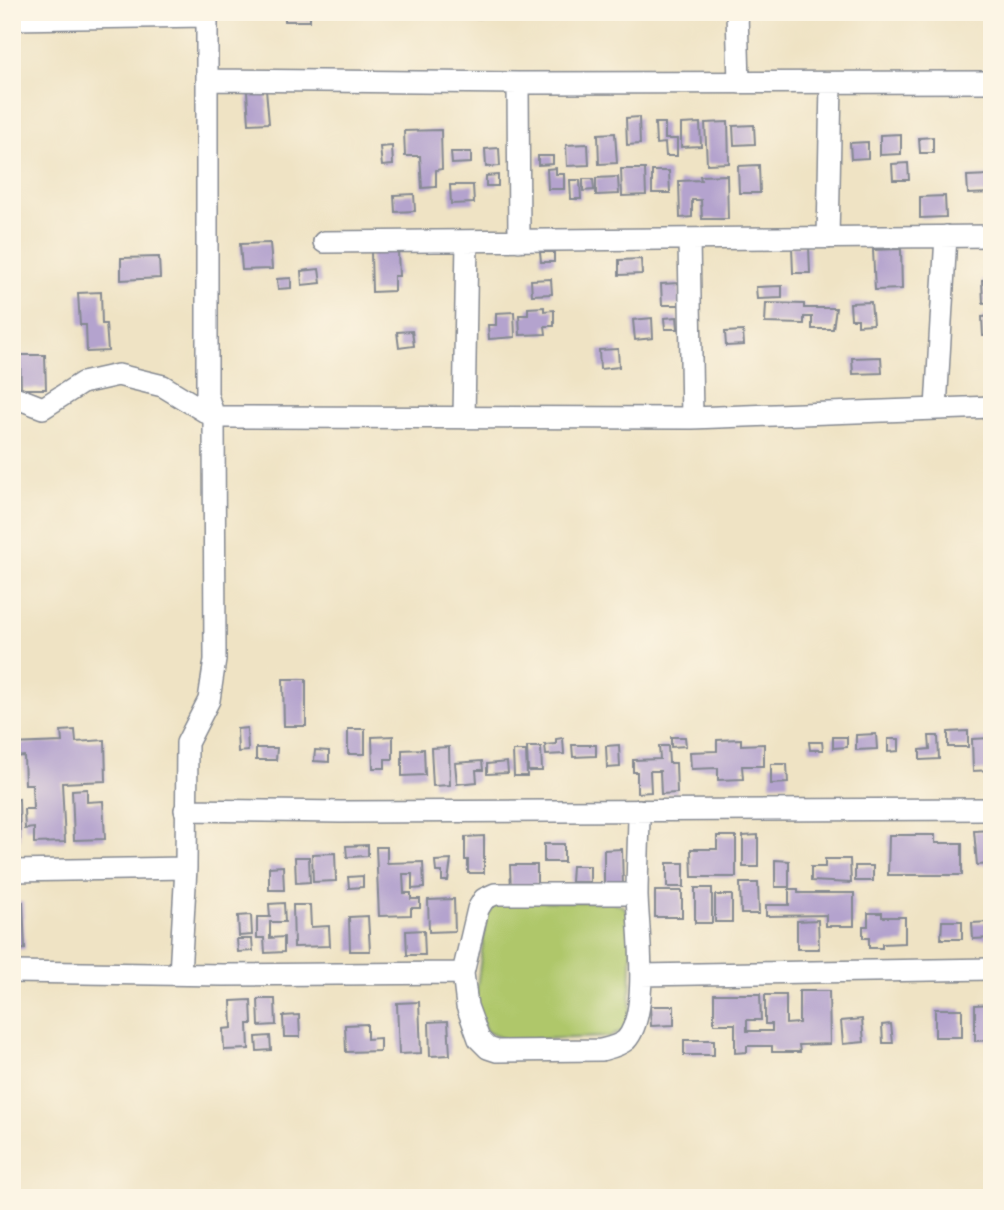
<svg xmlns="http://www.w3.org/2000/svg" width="1004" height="1210" viewBox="0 0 1004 1210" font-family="'Comic Neue',sans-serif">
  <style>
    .green { fill: #afc76b; stroke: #657b64; stroke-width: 2 }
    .building { fill: #b4a3ce }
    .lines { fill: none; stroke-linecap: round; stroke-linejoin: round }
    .minor-casing { stroke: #858991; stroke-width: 24 }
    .minor { stroke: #fff; stroke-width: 21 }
  </style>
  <rect width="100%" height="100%" fill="#fcf5e5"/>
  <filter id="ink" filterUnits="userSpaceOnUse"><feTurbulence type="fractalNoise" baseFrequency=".0143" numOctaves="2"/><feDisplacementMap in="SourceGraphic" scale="14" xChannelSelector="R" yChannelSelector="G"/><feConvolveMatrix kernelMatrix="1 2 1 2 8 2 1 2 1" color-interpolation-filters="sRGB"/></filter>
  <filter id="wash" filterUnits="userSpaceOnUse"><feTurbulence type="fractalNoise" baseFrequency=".00686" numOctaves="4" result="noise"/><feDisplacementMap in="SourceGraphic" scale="28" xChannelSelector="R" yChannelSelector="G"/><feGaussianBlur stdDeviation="1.57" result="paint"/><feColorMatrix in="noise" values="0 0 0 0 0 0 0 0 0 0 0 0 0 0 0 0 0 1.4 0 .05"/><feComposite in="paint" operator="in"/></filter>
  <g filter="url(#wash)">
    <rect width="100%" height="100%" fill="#efe3c4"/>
    <path class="green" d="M504 901 612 902 623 906 632 919 630 1016 624 1030 610 1037 506 1040 487 1032 474 1009 486 919 492 907Z"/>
    <g id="blocks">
      <path class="building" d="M285 12H310V21H285Z
        M454 12H483V18L455 19Z
        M266 90 269 123 249 124 247 91Z
        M639 117 640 144 627 145 626 118Z
        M728 122 729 163 707 164 705 123Z
        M655 123H665V139H677V156H666L665 143 656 144Z
        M700 123 701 146 681 147V124Z
        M754 125 755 144 734 145 733 126Z
        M441 130 442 169 436 170V187L422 188 420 156H405L404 131Z
        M615 133 617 163 599 164 598 134Z
        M901 134V154L880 155V135Z
        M933 137V153H920L919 138Z
        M868 142V158L851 159 850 143Z
        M588 144 589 165 567 166 566 145Z
        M392 146 393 165 382 166 380 147Z
        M499 148 500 166 486 167 485 149Z
        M451 152H471V163L452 164Z
        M538 156H553V164L538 165Z
        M908 163 909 180H893L892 164Z
        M759 165 760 193H739L738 166Z
        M556 168V174H564V189H548L547 169Z
        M621 169H645L646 195 622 196Z
        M652 171H669L670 193H652Z
        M498 175V186H486V176Z
        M727 175 728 219H702L701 200H692V217L680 218 679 181 701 180 700 176Z
        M990 175 991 193 968 194 967 176Z
        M618 177 619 194 596 195V178Z
        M583 179H593L594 190 583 191Z
        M570 180H580L581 199H571Z
        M450 185H473L474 203 451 204Z
        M414 194 415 211 395 212 394 195Z
        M945 196 946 217 920 218V197Z
        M270 243 272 269 242 270 240 244Z
        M792 246H809L810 273H793Z
        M901 249 902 289 875 290 873 250Z
        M371 251H398L399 276H394V291L372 292Z
        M540 252H554V262H541Z
        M159 257 160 278 121 280V258Z
        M641 259 642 274 619 275V260Z
        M319 269 321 283 302 285 301 271Z
        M291 278V288L278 289 277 279Z
        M551 279 552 294 532 295 531 280Z
        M992 279V302L983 303 982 280Z
        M679 283 680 305H662L661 284Z
        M782 286V298L757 299 756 287Z
        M101 292 102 324H106L108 351 87 352 86 325H80L78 293Z
        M871 302 873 324 858 325V319H851L850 303Z
        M766 303 804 304V308H836L833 329H812V317H804V324L765 323Z
        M544 307V311L554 310V326H545L546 334 520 335 519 315H528V308Z
        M514 312 515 337 489 339 488 325H496V313Z
        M992 316V336H983L982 317Z
        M677 317 678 329H665L664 318Z
        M652 318 653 338 635 340 633 320Z
        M412 331 414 346 399 348 397 332Z
        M743 331 744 345 726 346 725 332Z
        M618 349 619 367 600 369 599 350Z
        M20 355H45L46 389H21Z
        M881 357 882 373 853 374 852 358Z
        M283 679H306V726H284Z
        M247 728 248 751 238 752 237 729Z
        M348 729H365V754H348Z
        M75 730 76 742 105 740 106 781 62 783 65 842 34 843V828L25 829 24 809H33L32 784H25L24 756 13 757 12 744 62 742 61 731Z
        M968 731V747H948V732Z
        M876 734 877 749 856 750V735Z
        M393 736V759H385V768H373L372 737Z
        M929 736H938L939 759 920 760V750L930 749Z
        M671 737H685L686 746 671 747Z
        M833 737H847V747L833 748Z
        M563 738 564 754 546 755 545 745 556 744V739Z
        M991 738 992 770 973 771 972 739Z
        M741 739V745L764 744V766H742L743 779 718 780V768L691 769 690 752 717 751V740Z
        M888 739H899V751L888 752Z
        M809 742H822L823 750H810Z
        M572 745H596V756L573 757Z
        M619 745 620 767 607 768 606 746Z
        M659 746H668L669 763H676L677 793 661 794 660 771H650L651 792 637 793V772H633V760L660 759Z
        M449 747 450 785 433 786 431 748Z
        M527 747H541L542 771H528Z
        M256 748H277L276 760H256Z
        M424 749 425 775 402 776V750Z
        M315 750 329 751V762L314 761Z
        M513 751H526L527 776H514Z
        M482 761 483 770H476L477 782 457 784 455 763Z
        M507 762 508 773 487 774V764Z
        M771 764H787L788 783 771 784Z
        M87 789V802L103 801 105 839 74 840 72 790Z
        M19 799 20 839 12 840V800Z
        M992 830V864L977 865 974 831Z
        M758 835V867H743V836Z
        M889 835H935V843H962V875H888Z
        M484 836V873H468V860H465V837Z
        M717 836H736V877H692L691 849H717Z
        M544 844H564V862H544Z
        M368 845V856L347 857 346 846Z
        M376 847H387V863L423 862 424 888 412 889V874H403L404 893H411V899H420V908H411V915L379 916Z
        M622 849 623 887H604V850Z
        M335 853 336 881 313 882 312 854Z
        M295 857H309L310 882 296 883Z
        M825 859H850L851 883 811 881V867H825Z
        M451 860 448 881H442V872H436L435 861Z
        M775 860 789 861V887H775Z
        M667 863H684V887H667Z
        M510 865H537V890L511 891Z
        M283 866 284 890H269V867Z
        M572 866H590V882H571Z
        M855 866H873V881H855Z
        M363 876V887L349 888 348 877Z
        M740 883H758L759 914H741Z
        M695 888H712V923H695Z
        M789 889H798V893H854V926H826V915L766 916V905H789Z
        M655 891H682V917H655Z
        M715 895H732V922H715Z
        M454 899 455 931 429 932 428 900Z
        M12 902H23L25 949 12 950Z
        M284 903 285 922H270V938L284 937V952L265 953 264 938H257V917H270L269 904Z
        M293 905H310L311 927 329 926 330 946 294 947Z
        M868 913H882V917H905V943L882 944V948H869V938H863V926H868Z
        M251 915 252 935 239 936 238 916Z
        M368 916 370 951H350L349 917Z
        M818 920 819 949H797V921Z
        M942 921H962V939H941Z
        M990 922 991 938 973 939 972 923Z
        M424 930 425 955H407L406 931Z
        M237 939H252L253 951 238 952Z
        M799 991H829L830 1044 799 1045 800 1052H772V1046H747V1052L735 1053V1024H714V994H760L761 1020H747V1031H772V1024H765V995H786V1024L799 1023Z
        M258 999H275L276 1025 259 1026Z
        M251 1000 252 1024H248L249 1049 224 1050 223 1029 232 1028 231 1001Z
        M419 1002 421 1053 399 1054 397 1003Z
        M991 1004 992 1040 975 1041V1005Z
        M650 1006H674V1025L651 1026Z
        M935 1009H962V1037H935Z
        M299 1015 300 1037H284L283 1016Z
        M862 1019 864 1042 843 1044 841 1021Z
        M448 1021 450 1055 430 1056 429 1022Z
        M367 1024V1039L380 1038V1051L346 1052 345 1025Z
        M891 1024 893 1043H883L882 1025Z
        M270 1036 271 1050 257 1051 256 1037Z
        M684 1040H714V1055H684Z"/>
    </g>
  </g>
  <g filter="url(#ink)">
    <use href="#blocks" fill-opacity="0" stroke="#858991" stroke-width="2"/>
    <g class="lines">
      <defs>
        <path id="minor" d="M737 12 739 83
          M12 19 207 16
          M208 80 518 83 992 82
          M518 83 519 241
          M828 238 831 83
          M689 239 692 418
          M324 242 992 236
          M12 396 43 408 82 383 118 375 163 386 214 417 692 418 992 407
          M936 408 946 236
          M464 418 467 241
          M185 810 341 812 992 809
          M12 871 186 868
          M637 894H495L484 899 478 909 463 973 467 1006 479 1039 488 1048 497 1051 601 1050C609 1048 619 1046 626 1040 650 1014 638 930 637 896 637 868 639 838 639 810
          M12 972 223 975 463 973
          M180 974 186 868 187 743 209 700 215 660 214 417 207 395V12
          M641 975 992 969"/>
      </defs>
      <use href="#minor" class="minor-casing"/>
      <use href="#minor" class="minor"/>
    </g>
  </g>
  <rect width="1004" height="1210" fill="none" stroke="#fcf5e5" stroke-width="42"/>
</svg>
